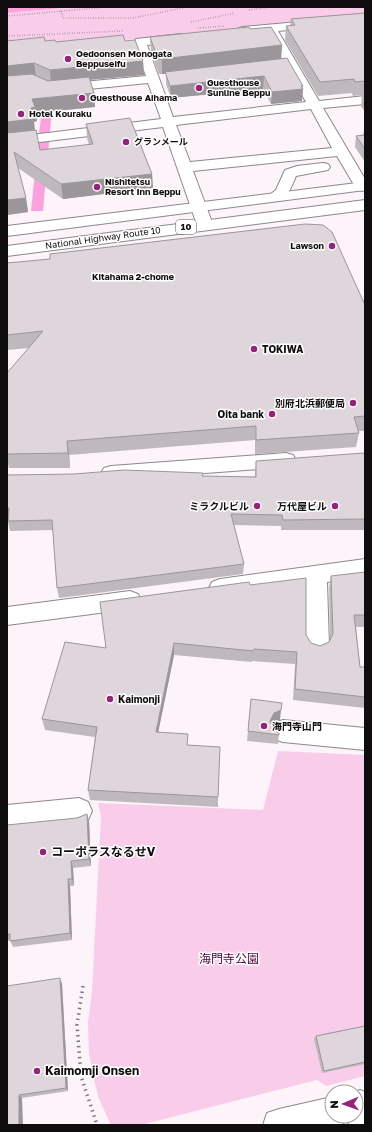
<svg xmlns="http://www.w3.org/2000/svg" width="372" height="1132" viewBox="0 0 372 1132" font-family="'Golos Text','Noto Sans JP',sans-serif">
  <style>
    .green { fill: #f9cce9 }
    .water { fill: #fba2de }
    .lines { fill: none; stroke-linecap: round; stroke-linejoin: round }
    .minor-casing { stroke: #8e878b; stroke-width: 2 }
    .highway-casing { stroke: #8e878b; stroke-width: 2 }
    .path-far1 { stroke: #7d787b; stroke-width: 1.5; stroke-dasharray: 0.5 2; stroke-linecap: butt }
    .path { stroke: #7d787b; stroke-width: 3.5; stroke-dasharray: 1.5 4; stroke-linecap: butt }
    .minor { fill: #fff; fill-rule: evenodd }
    .highway { fill: #fff; fill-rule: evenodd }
    .wall { fill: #bfb8bc }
    .shaded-wall { fill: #9b9699 }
    .building { fill: #ded6db; stroke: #9b9699 }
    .poi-dot { fill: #98217c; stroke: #fff; stroke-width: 1.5 }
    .labels { text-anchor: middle; stroke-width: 3; stroke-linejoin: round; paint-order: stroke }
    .far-poi-label { font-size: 9px; font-weight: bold; fill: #100d0f; stroke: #fff; text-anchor: start }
    .shield { fill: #fff; stroke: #585657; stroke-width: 1 }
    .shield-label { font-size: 9px; font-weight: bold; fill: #100d0f }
    .far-street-label { font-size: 9px; fill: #100d0f; stroke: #fff }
    .far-neighbourhood-label { font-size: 9px; font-weight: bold; fill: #100d0f; stroke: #fff }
    .poi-label { font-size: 10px; font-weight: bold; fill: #100d0f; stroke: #fff; text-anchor: end }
    .near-poi-label { font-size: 12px; font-weight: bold; fill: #100d0f; stroke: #fff; text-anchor: start }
    .near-park-label { font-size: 12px; fill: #520241; stroke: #fff }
  </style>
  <rect width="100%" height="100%" fill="#fcf4f9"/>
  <path class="green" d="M72 7H365V16L7 52V13Z
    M278 751 365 755V1076L326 1086 317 1080 141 1125H111L99 1099 93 1076 89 1053 88 1022 92 992 101 816 98 803 263 810Z"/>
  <path class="water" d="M7 7H72L7 13Z
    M55 75 43 211H31L38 142 46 77Z"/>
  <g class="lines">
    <defs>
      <path id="minor" d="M365 16V22L278 31 319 101 365 96V104L323 108 365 179V191L357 190 337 156 193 171 213 225 210 228 205 230 200 228 197 225 163 127 7 146V138L161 119 148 83 49 93 34 86 7 89V81L36 78 51 85 146 76 134 42 136 39 181 34 185 35 187 38 185 41 147 45 173 117 306 102 267 32 243 35 239 34 237 31 239 28 243 27ZM311 109 332 148 190 162 176 125Z
        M323 163 328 164 330 167 328 170 296 176C291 188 286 204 270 200L267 197 276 190 285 170 297 166Z
        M286 453 293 455 296 460 293 465 286 467 111 480 104 478 101 473 104 468 111 466Z
        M365 559V577L327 582 329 646 325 653 317 656 309 653 305 646V585L220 597 212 594 209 588 212 582 220 579Z
        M130 591 138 594 141 600 138 606 130 609 7 625V607Z
        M283 720 365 728V750L283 742 274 739 270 731 274 723Z
        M79 798 88 802 92 811 88 820 79 824 7 831V805Z
        M360 1090 365 1092V1125H349L347 1117 342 1125H263L267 1113 279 1109 332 1097V1116H356L355 1092Z"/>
      <path id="highway" d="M365 182V190L7 236V226Z
        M365 200V210L7 256V246Z"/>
    </defs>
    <use href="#minor" class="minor-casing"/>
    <use href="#highway" class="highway-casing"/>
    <path class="path-far1" d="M249 10 271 7
      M61 11 63 18H133L187 7
      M7 16 107 7
      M191 22 235 13
      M198 28 225 26
      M7 36 124 31"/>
    <path class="path" d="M83 986 77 1025 81 1076 97 1125"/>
    <use href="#minor" class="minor"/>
    <use href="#highway" class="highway"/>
  </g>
  <path class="wall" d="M365 13V112L361 106 362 95 353 96 352 93 318 96 285 40 286 26H290L291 19Z
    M250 29 282 45 281 58 303 86 302 101 271 104 263 89 171 98 166 84V74H159L151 52 150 37Z
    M7 41H45L56 42 125 41 143 61 144 75 90 80 95 107 36 113 37 121 34 122 35 130 40 150 89 145 87 138 86 124 152 174 153 188 63 199 18 168 26 198 28 212 7 215Z
    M364 131H365V162L355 147 356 136 363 135Z
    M7 263 365 305V431H358L359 433 356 447 255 454V440L69 455 70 468H9L7 460V373L29 348 7 350Z
    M365 455V530H281V526L234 525 244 564 243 574 59 598 57 588 53 530 10 531 8 521V519H7V475L255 477 256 461Z
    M365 572V627H356L360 667H365V708L293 700 295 664 252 661V662L174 655 158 732 188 745 218 797V807L90 800 88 790 95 737 45 730 42 719 106 648 250 585 306 635 311 643 320 646 329 642 330 640 329 588 331 576Z
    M251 699 280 720 273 722 272 725 274 730 279 733 278 744 247 741Z
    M87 814 89 821 91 866 73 868 74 886H70L72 940 13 947 10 940 7 941V825L77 818Z
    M60 978 62 984 68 1091 22 1098 7 1125Z
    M365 1026V1064L322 1073 314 1039 316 1036Z"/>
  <path class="shaded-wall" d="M282 45 281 60 165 72 166 74H162V59Z
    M143 61 144 75 51 83 50 70Z
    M34 63 36 77 7 80V66Z
    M264 76 263 89 171 98 170 86Z
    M303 89 302 101 271 104 272 92Z
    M94 93 95 107 36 113 37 121 34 122 35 133 7 136V122L31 108 32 99Z
    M152 174 153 188 63 199 61 184Z
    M26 198 28 212 7 215V200Z
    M67 441 69 455 70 468 68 453Z
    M174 643V655L156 743V732Z
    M281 710 280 720 273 722 269 730 270 721 274 713Z
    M87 814 89 821 91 866 89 859Z
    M71 861 73 868 74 886 72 879Z
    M68 879 70 886 72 940 70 933Z
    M60 978 62 984 68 1091 66 1088Z
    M19 1095 22 1098 23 1125H19Z"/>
  <path class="building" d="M365 13V81L355 82 354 79 320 82 286 26 295 25 291 19Z
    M249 27 250 29 271 27 282 45 162 59H158L150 37Z
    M123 35 125 41 135 40 143 61 50 70 34 63 7 66V41L44 37 45 41 55 40 56 42Z
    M287 58 303 86H301L303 89 272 92 264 76 170 86 165 72Z
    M32 74 48 81 89 77 94 93 32 99 35 107 31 108 33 119 7 122V76Z
    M130 118 152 174 61 184 14 152 26 198 7 200V133L36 130 40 150 93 144 86 124Z
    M365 135V149L356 136Z
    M305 224 323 225 332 232 365 305V416L354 417 359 433 256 440V426L67 441 68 453 7 454V373L43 331 7 335V263L50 259V254Z
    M364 453 365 455V519L283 520 282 515 231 514 244 564 57 588 52 520 8 521 9 508H7V475L74 474 124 470 203 473 202 476 256 477V461Z
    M365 572V615H354L360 667H365V697L295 689 297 652 254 649 253 651 174 643 156 732 188 734 187 745 220 747 218 797 88 790 97 727 42 719 65 642 106 648 100 602 249 582 250 585 306 578V635L311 643 320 646 329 642 333 634 331 576Z
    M251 699 282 703 281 710 274 713 270 721 274 730 279 733V735L248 731Z
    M87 814 89 859 71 861 72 879H68L70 933 10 941V934H7V825L77 818Z
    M60 978 66 1088 19 1095V1125H7V986Z
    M365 1026V1062L324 1071 316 1036Z"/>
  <g class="poi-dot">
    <circle cx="68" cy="59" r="4"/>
    <circle cx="199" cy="88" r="4"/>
    <circle cx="82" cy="98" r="4"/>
    <circle cx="21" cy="114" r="4"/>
    <circle cx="126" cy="142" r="4"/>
    <circle cx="97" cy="187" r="4"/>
    <circle cx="332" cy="246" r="4"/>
    <circle cx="254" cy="349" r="4"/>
    <circle cx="353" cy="403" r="4"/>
    <circle cx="272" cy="414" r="4"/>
    <circle cx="257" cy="506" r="4"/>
    <circle cx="335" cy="506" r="4"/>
    <circle cx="110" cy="699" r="4"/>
    <circle cx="264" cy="726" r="4"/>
    <circle cx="43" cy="852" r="4"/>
    <circle cx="37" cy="1071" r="4"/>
  </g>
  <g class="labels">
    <g class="far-poi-label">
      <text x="76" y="57">Oedoonsen Monogata<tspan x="76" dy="10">Beppuseifu</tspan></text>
      <text x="207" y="86">Guesthouse<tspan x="207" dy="10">Sunline Beppu</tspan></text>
      <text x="90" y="101">Guesthouse Aihama</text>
      <text x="29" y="117">Hotel Kouraku</text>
      <text x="134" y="145">グランメール</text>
      <text x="105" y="185">Nishitetsu<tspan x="105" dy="10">Resort Inn Beppu</tspan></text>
      <text x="324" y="249" text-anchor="end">Lawson</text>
    </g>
    <rect class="shield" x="176" y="220" width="20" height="14" rx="3"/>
    <g class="shield-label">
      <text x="186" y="230">10</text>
    </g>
    <g class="far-street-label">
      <text transform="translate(103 238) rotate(-8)" y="3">National Highway Route 10</text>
    </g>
    <g class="far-neighbourhood-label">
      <text x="133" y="280">Kitahama 2-chome</text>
    </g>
    <g class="poi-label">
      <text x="262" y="353" text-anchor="start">TOKIWA</text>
      <text x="345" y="407">別府北浜郵便局</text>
      <text x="264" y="418">Oita bank</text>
      <text x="249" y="510">ミラクルビル</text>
      <text x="327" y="510">万代屋ビル</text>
      <text x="118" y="703" text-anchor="start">Kaimonji</text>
      <text x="272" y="730" text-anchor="start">海門寺山門</text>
    </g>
    <g class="near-poi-label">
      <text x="51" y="856">コーポラスなるせV</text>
      <text x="45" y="1075">Kaimomji Onsen</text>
    </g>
    <g class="near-park-label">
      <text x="229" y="963">海門寺公園</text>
    </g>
  </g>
  <rect width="372" height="1132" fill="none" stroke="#100d0f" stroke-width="16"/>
  <g transform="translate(344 1104) rotate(268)"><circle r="19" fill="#ffffff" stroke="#9f9e9f"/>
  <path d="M0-3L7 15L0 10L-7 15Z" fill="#98217c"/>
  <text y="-6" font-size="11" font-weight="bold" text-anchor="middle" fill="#100d0f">N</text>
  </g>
</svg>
